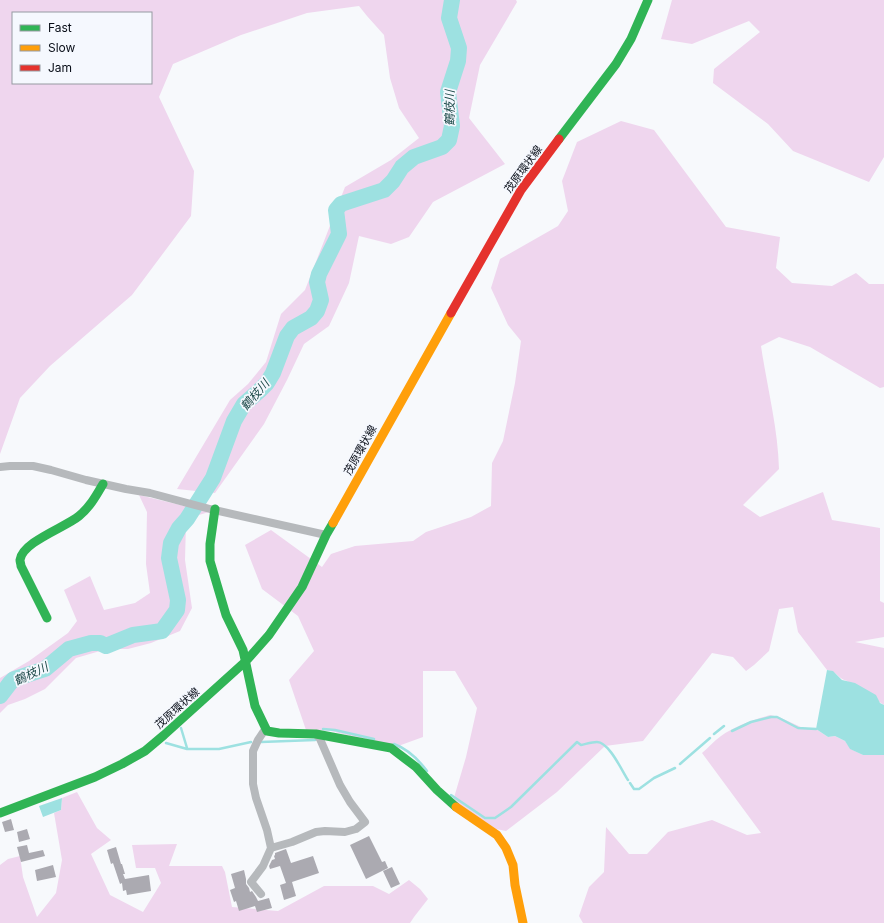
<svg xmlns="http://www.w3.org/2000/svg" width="884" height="923" viewBox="0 0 884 923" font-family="Inter,'Noto Sans JP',sans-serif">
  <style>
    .green { fill: #efd6ee; fill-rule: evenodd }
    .water { fill: #9de1e1 }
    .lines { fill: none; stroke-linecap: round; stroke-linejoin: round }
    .stream { stroke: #9de1e1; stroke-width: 2.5 }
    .river { stroke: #9de1e1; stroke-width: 16 }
    .building { fill: #abaab1 }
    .street { stroke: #b6b9bc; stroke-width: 8 }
    .fast { stroke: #30b455; stroke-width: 9 }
    .slow { stroke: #ff9f0a; stroke-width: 9 }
    .jam { stroke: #e5322d; stroke-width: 9 }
    .labels { text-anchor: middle; stroke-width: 3.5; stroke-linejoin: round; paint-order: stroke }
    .street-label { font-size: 11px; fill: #070c16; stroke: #f5f8fe }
    .water-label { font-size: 12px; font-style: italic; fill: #1c4948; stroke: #f5f8fe }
  </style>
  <rect width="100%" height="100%" fill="#f7f9fc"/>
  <path class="green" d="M0 0H516L517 2 480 65 469 118 505 164 433 202 409 237 391 244 359 236 349 283 329 326 304 344 287 380 264 424 215 493 177 489 230 400 248 384 266 362 281 314 305 290 345 187 391 160 419 138 399 108 390 78 384 35 367 16 359 6 307 13 241 35 173 64 159 97 194 171 191 216 132 295 50 366 20 398 0 454ZM13 13H151V83H13Z
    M672 0H884V157L869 182 793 151 768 124 713 83 714 69 760 32 749 21 692 44 661 39Z
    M621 121 654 130 726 227 780 237 776 268 792 283 832 286 856 273 869 284H884V387L880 388 810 347 779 337 761 346C767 387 778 428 779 469L743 505 760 517 823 492 832 520 880 528V601L884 603V637L855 642 884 648V705L847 681C837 678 837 671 827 670L798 632 793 607 779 609 769 651 754 665 746 671 733 657 712 653 643 741 605 746 557 792 506 831 496 829 453 801 466 757 477 708 455 671H423V737L401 745 400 749 331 731 306 730 289 680 314 651 298 616 262 589 245 545 271 530 322 567 331 554 355 546 413 541 426 532 471 517 491 506 492 463 503 441 515 383 521 341 508 325 491 288 500 259 558 226 568 211 562 181 577 142Z
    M139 495 209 512 192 517 186 523 185 560 192 608 180 631 151 643 128 649H107L76 658 45 689 25 699 8 705 0 713V678L29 661 68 633 77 621 64 590 90 576 104 610 135 603 150 593 146 564 147 512Z
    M770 715 779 717 803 728 816 729 828 737 835 736 845 741 851 749 863 755H884V923H583L579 916 589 887 604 872 606 827 629 854H647L668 832 712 820 747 835 761 833 702 753C708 748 714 741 721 736 735 726 753 720 770 715Z
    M77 792 97 828 111 840 91 854 110 895 143 912 161 883 155 868H136L132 845 177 844 169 866H222L225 872 232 907 278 911 324 886H373L389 894 409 880 420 889 428 899 414 917 410 923H0V865L8 859 20 856 23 877 37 917 56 893 62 860 54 813 61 810 62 798Z"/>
  <path class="water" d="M827 670 833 671 842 680 855 683 876 695 880 703 884 705V755H863L850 749 845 741 835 736 828 737 816 729Z
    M62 798 61 810 43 817 39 806Z"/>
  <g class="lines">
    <path class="stream" d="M181 728 187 748
      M323 729 335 730 374 739
      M732 731 751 722 771 717H777L798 728 816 729
      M714 734 724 726
      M261 742 315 740
      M166 743 187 749H219L251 742
      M394 744C408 749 418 759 427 771
      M680 764 710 738
      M630 783 634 789H639L654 778 675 768
      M451 795 485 818H495L511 807 577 742 581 745C586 744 592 742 597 742 609 742 622 771 628 780"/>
    <path class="river" d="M0 696 10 683 14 679 45 669 69 649 91 643H100L106 646 133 635 155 632 162 631 177 610 178 600 169 558 171 543 179 528 187 519 213 478 234 421 244 404 259 391 267 383 273 373 287 336 293 328 311 318 317 311 321 300 317 282 319 274 339 234 336 210 341 204 384 190 393 181 402 167 414 157 442 147 449 140 452 126 448 92 458 61 459 48 449 18 452 0"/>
  </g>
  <path class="building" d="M11 819 14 830 5 832 2 822Z
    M27 829 30 839 19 842 17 832Z
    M369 836 382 862 385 861 388 868 366 879 350 845Z
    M27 845 29 853 43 850 45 856 21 862 17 847Z
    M116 847 121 864H122L125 874H123L125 879 149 875 151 891 127 895 126 890 123 891 122 883 120 884 113 863 111 864 107 850Z
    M286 849 291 863 313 856 319 873 292 882 296 896 284 900 280 885 286 883 280 866 270 869 269 866 272 860 275 859 274 856 275 855V853Z
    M53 865 56 877 37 881 35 870Z
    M392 867 400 884 391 888 383 871Z
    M244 870 246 879V884L249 888 250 892 252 891 256 897 258 901 269 898 272 908 257 912 255 906 239 911 236 901 234 902 230 890 235 888 231 874Z"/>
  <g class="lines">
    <path class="street" d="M0 467 10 466H33L51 470 86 480 126 489 150 493 210 509 326 535
      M266 728 258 740 253 751V784L256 798 267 830 271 848
      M261 894 251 882 263 866 271 848 292 842 316 832 325 831 345 832 356 829 365 822 350 802 340 785 320 739 316 734"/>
    <path class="fast" d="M559 139 616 64 631 39 648 0
      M215 509 210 544V561L226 615 243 650 255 706 267 731 279 733 316 734 391 748 416 767 437 790 456 807
      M47 618 21 566C21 564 20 562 20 560 22 542 66 527 79 516 90 507 96 496 103 484
      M0 813 95 777 122 764 145 751 164 735 246 661 269 635 302 587 326 535 333 523"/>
    <path class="slow" d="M333 523 451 313
      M456 807 497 835 506 848 513 865 515 885 523 923"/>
    <path class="jam" d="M451 313 521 190 559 139"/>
  </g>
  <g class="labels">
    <g class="street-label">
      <text transform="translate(523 169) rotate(-54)" y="4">茂原環状線</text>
      <text transform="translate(360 450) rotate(-61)" y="4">茂原環状線</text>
      <text transform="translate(177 708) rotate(-42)" y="4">茂原環状線</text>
    </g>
    <g class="water-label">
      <text transform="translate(450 108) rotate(-90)" y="4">鶴枝川</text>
      <text transform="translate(255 395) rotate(-49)" y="4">鶴枝川</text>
      <text transform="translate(31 674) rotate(-26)" y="4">鶴枝川</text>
    </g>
  </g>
  <rect x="12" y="12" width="140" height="72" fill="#f5f8fe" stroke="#969aa1"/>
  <rect x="20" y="25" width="20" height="6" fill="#30b455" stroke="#969aa1"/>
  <text x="48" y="32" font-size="12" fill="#070c16">Fast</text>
  <rect x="20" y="45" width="20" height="6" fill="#ff9f0a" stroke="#969aa1"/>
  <text x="48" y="52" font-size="12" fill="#070c16">Slow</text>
  <rect x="20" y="65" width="20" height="6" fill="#e5322d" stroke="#969aa1"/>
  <text x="48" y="72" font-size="12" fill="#070c16">Jam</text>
</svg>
